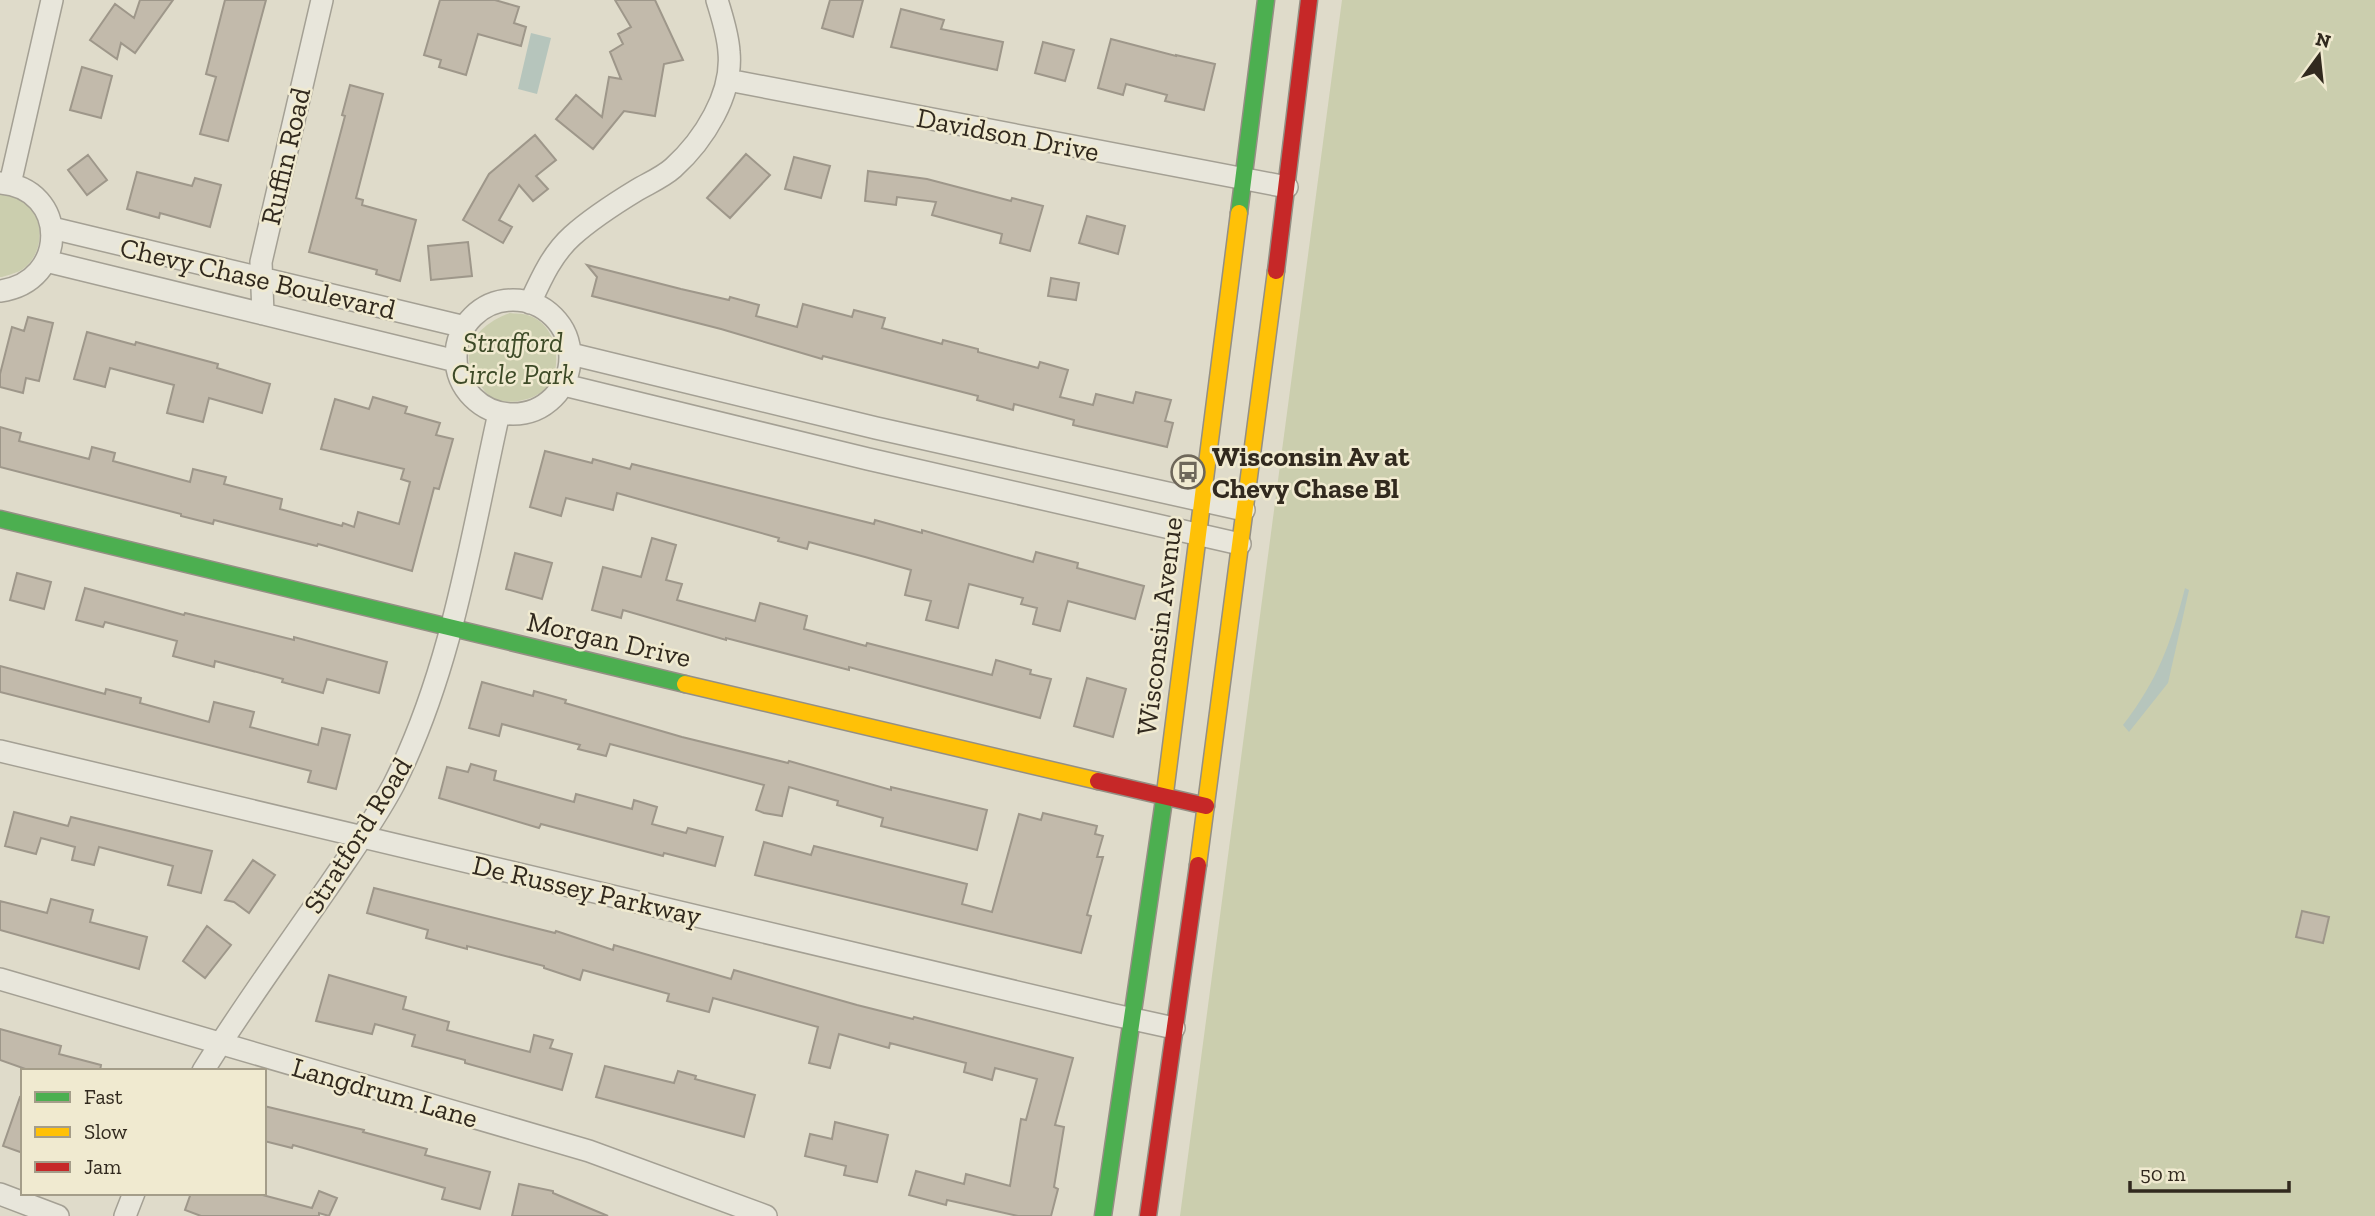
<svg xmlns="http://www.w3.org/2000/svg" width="2375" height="1216" viewBox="0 0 2375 1216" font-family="'Zilla Slab',serif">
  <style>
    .green { fill: #cbceae }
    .water { fill: #b6c5bc }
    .building { fill: #c2baab; stroke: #9e978a; stroke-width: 2 }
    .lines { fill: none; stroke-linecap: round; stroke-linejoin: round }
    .street-casing { stroke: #a4a094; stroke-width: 24 }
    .fast-casing { stroke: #948f84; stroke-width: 19 }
    .slow-casing { stroke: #948f84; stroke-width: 19 }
    .jam-casing { stroke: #948f84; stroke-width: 19 }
    .street { stroke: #e8e6db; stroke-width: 21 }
    .fast { stroke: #4caf50; stroke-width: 16 }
    .slow { stroke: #ffc107; stroke-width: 16 }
    .jam { stroke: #c62828; stroke-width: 16 }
    .labels { text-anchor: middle; stroke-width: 5; stroke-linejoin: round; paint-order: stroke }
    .street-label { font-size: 28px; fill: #31291e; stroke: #f0ead0 }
    .park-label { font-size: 28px; font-style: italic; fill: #3d4a27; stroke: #f0ead0 }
    .poi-label { font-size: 28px; font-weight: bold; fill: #31291e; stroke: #f0ead0; text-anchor: start }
  </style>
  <rect width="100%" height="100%" fill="#dfdbca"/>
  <path class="green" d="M1342 0H2375V1216H1180Z
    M0 191C6 193 15 195 21 199 45 213 46 252 23 269 17 273 8 275 2 277H0Z
    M510 313C515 314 522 313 527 315 554 322 563 359 551 382 542 399 509 407 492 398 487 395 481 386 478 382 455 350 479 324 510 313Z"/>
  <path class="water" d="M531 33 551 38 537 94 518 89Z
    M2185 588 2189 590 2168 683 2129 732 2123 725C2158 680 2171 643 2185 588Z"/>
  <path class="building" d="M140 0H173L135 53 121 43 117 59 90 40 115 4 134 18Z
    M225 0H266L228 141 200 134 216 77 206 74Z
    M440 0H495L519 7 514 23 526 27 521 46 478 34 466 75 439 67 441 60 424 55Z
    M615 0H655L683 60 664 64 655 116 624 111 593 149 556 119 576 95 602 117 609 77 621 79 610 52 623 44 618 34 631 27Z
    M830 0H863L853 37 822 28Z
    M901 9 944 20 941 29 1003 42 997 70 891 47Z
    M1111 39 1176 56V55L1215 64 1204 110 1165 101 1167 95 1126 84 1123 95 1098 88Z
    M1043 42 1074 50 1065 81 1035 73Z
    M82 67 112 76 101 118 70 110Z
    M350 85 383 94 356 198 363 200 362 205 416 220 400 281 376 274 377 270 309 252 345 116 342 115Z
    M535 135 556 160 536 176 548 189 533 201 519 185 499 220 512 227 503 243 463 220 489 174Z
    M746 154 770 175 730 218 707 198Z
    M88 155 107 180 87 195 68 170Z
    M794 157 830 166 821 198 785 189Z
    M868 171 927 179 1011 201 1012 198 1043 206 1030 251 1000 243 1002 234 932 215 936 202 897 197 896 205 865 201Z
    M137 172 192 186 195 178 221 185 210 227 160 213 159 218 127 209Z
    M1087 216 1125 226 1118 254 1079 243Z
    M468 242 472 276 431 280 428 246Z
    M587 265 681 289 729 300 730 297 759 305 756 316 797 327 803 304 852 317 854 310 885 318 882 328 942 344 943 340 978 349V352L1038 368 1040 362 1068 370 1060 397 1093 405 1096 394 1133 403 1136 392 1171 400 1165 421 1173 423 1167 447 1073 425 1074 420 1014 404 1013 410 977 400 978 396 823 356 822 359 721 329 592 296 597 277Z
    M1051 278 1079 283 1076 300 1048 296Z
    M28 317 53 323 39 381 26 378 23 393 0 387V374L12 327 24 331Z
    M87 332 135 345 136 342 218 364 217 368 270 384 262 413 209 398 203 422 167 413 174 385 110 368 105 387 74 379Z
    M373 397 407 407 405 413 440 423 436 435 453 439 439 489 434 488 412 571 318 544 317 546 214 520 213 524 181 516V514L0 467V427L21 433 19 441 89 459 92 447 115 453 113 461 190 482 193 469 226 477 224 484 282 499 280 509 342 526 343 523 354 527 358 512 399 524 410 482 401 479 404 469 321 449 335 399 369 409Z
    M545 451 592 463 593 459 630 469 632 464 874 524 875 520 922 533V530L1033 562 1036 552 1078 563 1077 568 1144 586 1135 619 1068 601 1060 631 1033 624 1037 608 1021 604 1023 598 969 584 958 628 926 620 931 601 905 595 911 570 865 557 809 542 807 549 778 541 779 538 617 493 613 510 566 498 561 516 530 507Z
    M652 538 676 545 666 580 682 584 677 600 755 621 760 603 807 616 804 629 866 646 867 643 992 675 996 660 1031 670 1030 674 1051 679 1040 718 849 667V670L726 638V640L623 610 621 618 592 610 603 567 641 577Z
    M515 553 552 563 542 599 506 589Z
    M17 573 51 582 44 609 10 600Z
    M85 588 184 615 185 613 294 640V637L387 662 379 693 327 679 323 693 282 682 283 679 215 661 214 667 173 656 177 641 105 622 103 627 76 620Z
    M0 666 105 694 106 689 141 698 140 703 209 722 214 702 254 712 250 727 318 745 322 728 350 735 336 789 308 782 311 771 0 692Z
    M1087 678 1126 689 1113 737 1074 726Z
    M482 682 533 696 534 691 566 700 565 703 682 737 788 763 789 761 891 790V787L987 810 977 850 881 826 883 818 837 805 838 801 789 787 782 816 764 813 756 810 764 785 610 744 606 756 578 749 580 745 502 724 499 736 469 728Z
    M471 764 496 771 494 780 574 802 576 794 632 809 634 800 657 807 652 824 686 833 688 828 723 837 715 866 664 853 663 856 541 824 539 828 439 798 447 767 468 772Z
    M14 812 68 826 71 817 212 851 201 893 168 885 173 866 99 847 94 865 72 860 75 847 41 838 36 854 5 846Z
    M1043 813 1097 826 1095 834 1103 836 1097 857H1103L1087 915 1091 916 1081 953 755 875 764 842 811 855 814 846 967 884 962 904 992 912 1019 814 1041 820Z
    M253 860 275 875 249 913 234 902 225 900Z
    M374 888 555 933 556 931 613 950 614 945 731 979 734 970 857 1005 913 1019 914 1017 1073 1058 1055 1125 1064 1127 1054 1187 1058 1189 1051 1216H1018L947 1200 946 1205 909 1195 916 1171 964 1184 966 1174 1010 1186 1021 1119 1026 1120 1037 1079 995 1068 992 1080 964 1072 966 1063 890 1043 889 1048 839 1034 830 1068 809 1063 818 1027 713 998 709 1012 667 1001 669 994 583 970 580 980 544 968V966L467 946V949L426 938 428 930 367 913Z
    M51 899 93 910 90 922 147 937 139 969 0 930V901L47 913Z
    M2302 911 2329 917 2323 943 2296 937Z
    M207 926 231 945 205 978 183 961Z
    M329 975 406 997 403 1009 449 1022 447 1030 530 1052 534 1035 553 1040 550 1048 572 1054 562 1090 465 1063V1060L412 1046 415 1035 375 1024 372 1034 316 1021Z
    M0 1029 61 1046 59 1054 101 1065 100 1071H31L0 1060Z
    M605 1066 674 1083 678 1071 696 1076 695 1079 755 1095 744 1137 596 1097Z
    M20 1097 23 1098V1153L3 1146Z
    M264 1106 364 1130 363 1132 427 1149 425 1155 490 1172 480 1209 442 1199 445 1188 293 1145 292 1148 264 1141Z
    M835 1122 888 1135 877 1182 844 1175 846 1166 805 1156 810 1134 832 1139Z
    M519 1184 553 1191V1193L608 1216H512Z
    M319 1191 337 1198 329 1216 319 1213V1216H201L185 1210 191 1193H255L312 1208Z"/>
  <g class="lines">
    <defs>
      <path id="street" d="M728 80 1287 187
        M0 183C69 188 69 282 0 291
        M10 184 52 0
        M52 228 465 327
        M46 261 456 361
        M456 357a57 57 0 1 1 114 0a57 57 0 1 1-114 0Z
        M530 303C541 279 552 254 572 236 592 218 614 204 637 190 649 183 663 177 673 168 704 140 733 94 729 52 728 34 722 17 717 0
        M263 314 261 262 322 0
        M571 354 876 428 1244 510
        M564 385 868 459 1240 544
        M0 751 1110 1014 1174 1028
        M0 979 589 1151 766 1216
        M203 1071C242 1008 286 948 328 887 351 853 375 820 394 784 452 669 471 538 499 413
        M0 1194 58 1216
        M125 1216 134 1193"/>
      <path id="fast" d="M1239 213 1266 0
        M0 519 685 684
        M1103 1216 1165 793"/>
      <path id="slow" d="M685 684 1098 781
        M1165 793 1239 213
        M1198 865 1276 271"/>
      <path id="jam" d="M1276 271 1309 0
        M1098 781 1206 806
        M1148 1216 1198 865"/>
    </defs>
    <use href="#street" class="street-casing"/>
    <use href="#fast" class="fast-casing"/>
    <use href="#slow" class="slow-casing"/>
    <use href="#jam" class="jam-casing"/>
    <use href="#street" class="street"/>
    <use href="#fast" class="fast"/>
    <use href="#slow" class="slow"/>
    <use href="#jam" class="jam"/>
  </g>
  <defs>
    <symbol id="bus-ring" viewBox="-11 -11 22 22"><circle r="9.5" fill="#f0ead0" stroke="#6e675a" stroke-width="1.5"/><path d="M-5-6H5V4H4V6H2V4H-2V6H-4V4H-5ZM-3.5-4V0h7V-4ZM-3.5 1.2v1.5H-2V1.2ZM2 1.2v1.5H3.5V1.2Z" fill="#6e675a"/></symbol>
  </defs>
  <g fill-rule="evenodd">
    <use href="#bus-ring" x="1169" y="453" width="38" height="38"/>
  </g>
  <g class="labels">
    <g class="street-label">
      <text transform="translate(1008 134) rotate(11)" y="10">Davidson Drive</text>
      <text transform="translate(285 156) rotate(-77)" y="10">Ruffin Road</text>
      <text transform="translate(258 278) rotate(13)" y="10">Chevy Chase Boulevard</text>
      <text transform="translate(1159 626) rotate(-83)" y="10">Wisconsin Avenue</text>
      <text transform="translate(609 639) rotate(13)" y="10">Morgan Drive</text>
      <text transform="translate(357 835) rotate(-58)" y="10">Stratford Road</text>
      <text transform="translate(587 890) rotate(13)" y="10">De Russey Parkway</text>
      <text transform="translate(385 1092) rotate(16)" y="10">Langdrum Lane</text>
    </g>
    <g class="park-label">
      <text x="513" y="352">Strafford<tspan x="513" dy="32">Circle Park</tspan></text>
    </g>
    <g class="poi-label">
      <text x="1212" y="466">Wisconsin Av at<tspan x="1212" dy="32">Chevy Chase Bl</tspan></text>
    </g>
  </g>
  <rect x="21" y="1069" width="245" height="126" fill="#f0ead0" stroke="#a49d89" stroke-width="2"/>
  <rect x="35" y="1092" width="35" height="10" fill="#4caf50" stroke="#a49d89" stroke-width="2"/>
  <text x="84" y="1104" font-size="21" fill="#31291e">Fast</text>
  <rect x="35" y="1127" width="35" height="10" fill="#ffc107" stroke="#a49d89" stroke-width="2"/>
  <text x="84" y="1139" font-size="21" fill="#31291e">Slow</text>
  <rect x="35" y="1162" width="35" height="10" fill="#c62828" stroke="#a49d89" stroke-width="2"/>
  <text x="84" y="1174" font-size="21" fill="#31291e">Jam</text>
  <g transform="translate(2319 56) rotate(15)" stroke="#f0ead0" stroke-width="5" paint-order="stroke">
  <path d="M0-5L12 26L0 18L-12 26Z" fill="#31291e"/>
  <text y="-10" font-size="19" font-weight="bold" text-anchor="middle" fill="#31291e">N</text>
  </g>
  <path d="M2130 1181v10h159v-10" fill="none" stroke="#31291e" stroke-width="3.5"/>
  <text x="2140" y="1181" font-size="21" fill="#31291e" stroke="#f0ead0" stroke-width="5" paint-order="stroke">50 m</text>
</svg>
